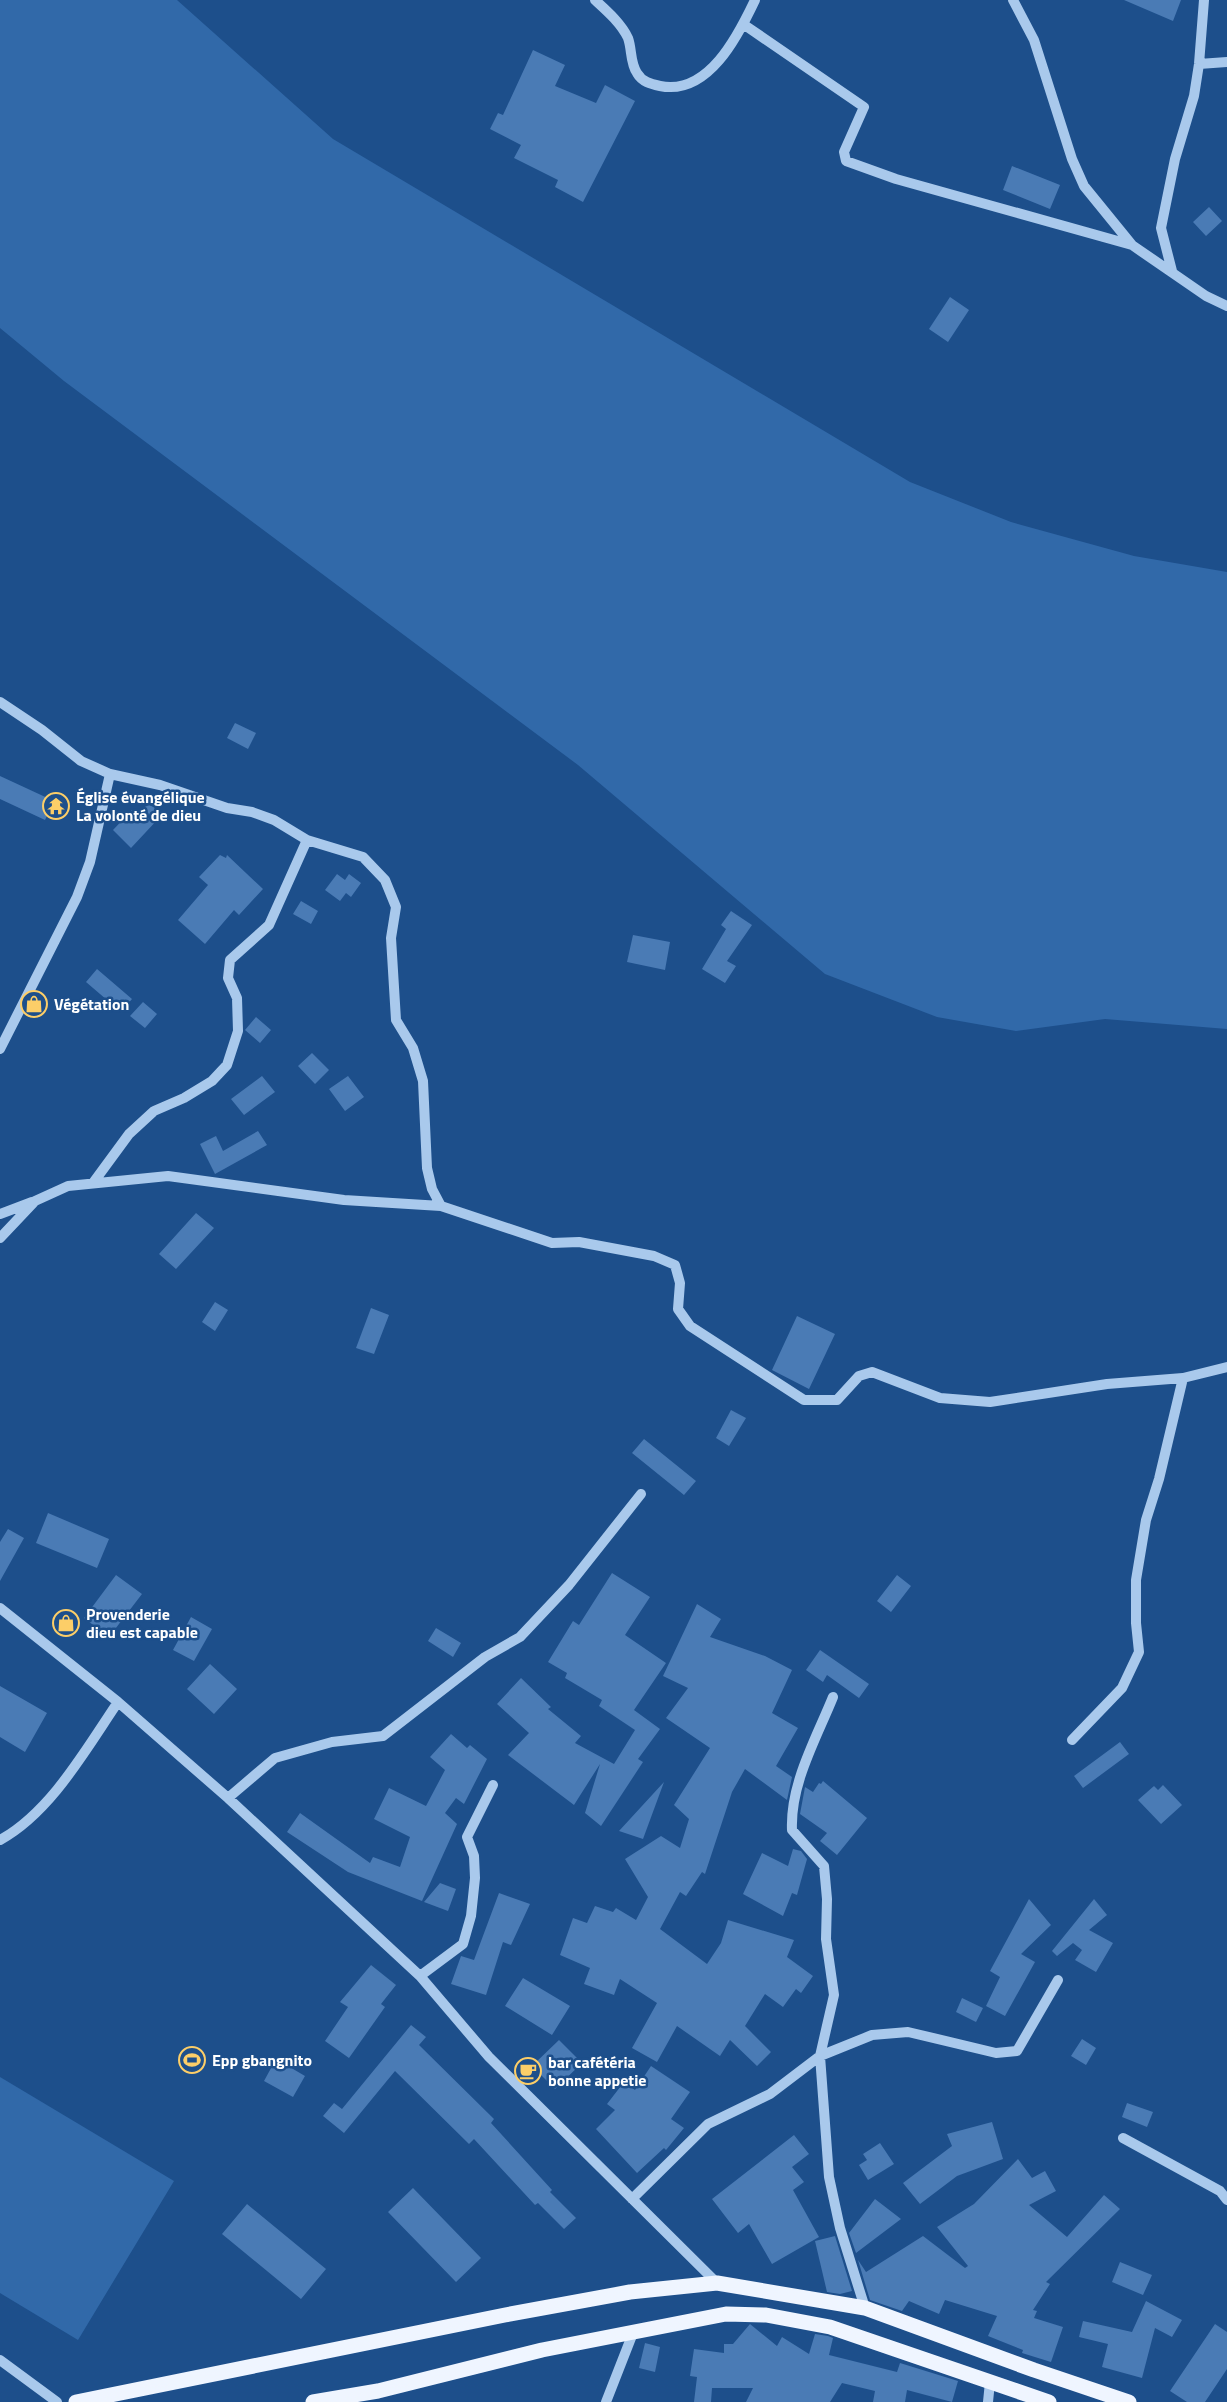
<svg xmlns="http://www.w3.org/2000/svg" width="1227" height="2402" viewBox="0 0 1227 2402" font-family="'Titillium Web',sans-serif">
  <style>
    .green { fill: #3169a9 }
    .building { fill: #4a7bb5 }
    .lines { fill: none; stroke-linecap: round; stroke-linejoin: round }
    .minor { stroke: #a9c9ec; stroke-width: 10 }
    .major { stroke: #eff5ff; stroke-width: 15 }
    .labels { text-anchor: middle; stroke-width: 5; stroke-linejoin: round; paint-order: stroke }
    .poi-label { font-size: 16px; font-weight: bold; fill: #fff; stroke: #1d4f8b; text-anchor: start }
  </style>
  <rect width="100%" height="100%" fill="#1d4f8b"/>
  <path class="green" d="M0 0H177L333 139 910 482 1011 522 1134 556 1227 572V1029L1105 1019 1016 1031 937 1017 825 974 578 765 64 381 0 328Z
    M0 2077 174 2181 78 2340 0 2293Z"/>
  <path class="building" d="M1124 0H1181L1173 21Z
    M533 50 565 65 555 86 596 103 605 85 635 101 583 202 555 187 558 180 514 158 521 145 490 129 498 113 503 115Z
    M1012 166 1060 185 1050 209 1003 190Z
    M1209 207 1222 221 1206 236 1193 222Z
    M950 297 969 310 948 342 929 329Z
    M235 723 256 733 248 749 227 738Z
    M0 776 54 801 45 820 0 799Z
    M149 805 158 809 159 818 131 848 113 830 132 810 134 812Z
    M220 855 226 858 227 855 263 889 239 915 234 910 205 944 178 920 208 885 199 877Z
    M337 874 345 880 349 874 361 883 351 897 346 893 340 901 325 890Z
    M301 901 318 911 311 924 293 914Z
    M731 911 752 925 727 961 736 966 725 983 702 969 726 929 721 925Z
    M633 935 670 942 665 970 627 962Z
    M97 969 132 999 121 1012 86 982Z
    M143 1002 157 1014 145 1028 130 1016Z
    M256 1017 271 1030 260 1043 245 1030Z
    M312 1053 329 1070 315 1084 298 1066Z
    M262 1076 275 1092 244 1115 231 1099Z
    M348 1076 364 1097 345 1111 329 1089Z
    M258 1131 267 1145 215 1174 200 1144 216 1136 223 1151Z
    M196 1213 214 1228 176 1269 159 1254Z
    M215 1302 228 1310 215 1331 202 1322Z
    M371 1308 389 1315 374 1354 356 1348Z
    M797 1316 835 1334 809 1389 772 1370Z
    M731 1410 746 1418 729 1446 716 1438Z
    M644 1439 696 1481 684 1495 632 1453Z
    M48 1513 109 1539 97 1568 36 1543Z
    M8 1529 24 1538 0 1581V1542Z
    M612 1573 650 1597 625 1635 666 1663 634 1710 660 1729 638 1759 643 1762 601 1826 585 1813 600 1764 574 1805 508 1755 529 1733 497 1704 521 1678 551 1707 548 1709 581 1736 575 1743 614 1764 635 1730 599 1706 602 1700 565 1678 567 1673 548 1662 573 1621 579 1625Z
    M116 1575 142 1594 109 1637 84 1618Z
    M897 1575 911 1586 891 1612 877 1601Z
    M697 1604 721 1619 710 1637 765 1656 792 1670 772 1713 798 1728 776 1766 792 1777 787 1800 745 1769 732 1792 705 1874 702 1872 686 1896 680 1892 660 1929 707 1964 721 1943 728 1920 794 1940 787 1957 813 1976 801 1993 796 1989 783 2007 765 1994 745 2026 771 2052 757 2066 730 2040 720 2056 677 2026 657 2062 632 2048 657 2003 620 1979 614 1995 584 1984 590 1968 560 1955 573 1918 587 1923 595 1906 613 1912 616 1908 636 1920 648 1897 625 1859 661 1836 680 1848 689 1819 674 1805 710 1748 666 1718 688 1688 663 1676Z
    M191 1617 212 1629 194 1661 173 1650Z
    M436 1628 461 1643 453 1657 428 1641Z
    M820 1650 869 1684 859 1698 827 1675 823 1682 806 1670Z
    M210 1664 237 1689 214 1714 187 1689Z
    M0 1686 47 1713 25 1752 0 1737Z
    M451 1734 467 1748 470 1745 487 1759 464 1804 456 1798 445 1813 457 1824 422 1901 348 1872 287 1832 300 1813 370 1863 373 1857 400 1867 410 1837 374 1819 389 1788 426 1806 445 1770 430 1757Z
    M1120 1742 1129 1754 1083 1788 1074 1776Z
    M823 1781 867 1818 837 1855 820 1841 827 1833 800 1814 805 1787 813 1792 819 1783 821 1784Z
    M664 1782 643 1839 619 1831Z
    M1163 1785 1182 1805 1161 1824 1138 1800 1154 1786 1158 1790Z
    M793 1849 801 1851 807 1859 797 1895 792 1893 783 1916 743 1894 762 1853 788 1866Z
    M440 1883 456 1889 448 1911 424 1902Z
    M499 1893 530 1904 511 1945 503 1942 486 1995 451 1984 461 1956 474 1960Z
    M1029 1899 1051 1925 1021 1954 1035 1962 1005 2016 986 2006 1000 1977 990 1971Z
    M1094 1899 1107 1915 1089 1930 1113 1943 1096 1972 1075 1960 1082 1950 1073 1943 1057 1956 1052 1951Z
    M371 1965 396 1985 381 2004 385 2007 349 2058 325 2041 348 2007 340 2002Z
    M523 1978 570 2006 552 2035 505 2006Z
    M962 1998 983 2008 976 2022 956 2012Z
    M411 2025 426 2037 419 2045 494 2119 491 2123 552 2190 550 2192 576 2218 564 2229 538 2203 535 2205 474 2139 469 2144 395 2071 344 2133 323 2116 334 2103 342 2109Z
    M1082 2039 1096 2048 1086 2065 1071 2056Z
    M559 2040 582 2063 555 2089 532 2066Z
    M276 2059 305 2076 293 2097 264 2081Z
    M651 2066 690 2092 671 2119 684 2128 666 2150 664 2148 637 2173 596 2129 615 2110 607 2104 624 2082 635 2090Z
    M1127 2103 1153 2112 1147 2127 1122 2117Z
    M992 2122 1003 2159 957 2176 920 2204 903 2183 952 2146 947 2134Z
    M794 2135 809 2154 792 2167 804 2182 793 2190 819 2237 772 2264 749 2224 738 2233 712 2199Z
    M880 2143 894 2164 868 2180 859 2165 867 2160 863 2154Z
    M1018 2159 1032 2178 1045 2171 1056 2191 1029 2205 1067 2237 1104 2195 1120 2209 1046 2282 1050 2284 1033 2310 1037 2311 1034 2318 1063 2327 1051 2362 1022 2353 1023 2350 988 2336 997 2316 945 2300 939 2314 909 2301 902 2311 870 2300 858 2260 866 2272 923 2236 965 2268 968 2266 937 2227 974 2204Z
    M413 2188 481 2258 456 2282 388 2212Z
    M875 2199 901 2219 856 2253 849 2233Z
    M247 2204 326 2269 301 2299 222 2234Z
    M835 2236 852 2291 840 2294 827 2292 815 2241Z
    M1120 2262 1152 2275 1143 2295 1112 2282Z
    M1146 2301 1182 2320 1172 2337 1155 2328 1142 2378 1102 2367 1108 2344 1079 2337 1083 2321 1132 2332Z
    M750 2324 777 2346 782 2337 809 2354 815 2334 828 2336 833 2338 829 2355 897 2372 900 2363 958 2381 952 2402 907 2390 905 2402H873L875 2391 842 2383 830 2402H746L753 2388H712L711 2402H694L697 2377 690 2376 694 2349 724 2353V2344H733Z
    M1215 2324 1227 2332V2369L1205 2402H1187L1170 2391Z
    M645 2343 660 2347 655 2372 639 2368Z"/>
  <g class="lines">
    <path class="minor" d="M595 0C606 10 621 23 628 38 632 49 630 63 637 73 642 82 651 84 660 86 708 96 738 36 755 0
      M1013 0 1034 40 1072 159 1084 186 1132 245 1206 296 1227 306
      M743 24 864 107 844 152 846 161 896 179 1132 245
      M1199 64 1227 62
      M1172 271 1161 228 1175 159 1194 96 1199 64 1204 0
      M0 702 42 730 81 761 110 774 90 862 77 897 0 1049
      M110 774 160 785 227 808 252 812 274 820 307 840 363 857 385 880 396 907 391 938 396 1020 413 1048 423 1081 427 1168 432 1189 441 1206
      M93 1183 129 1134 154 1111 184 1098 212 1081 227 1065 238 1031 237 998 228 978 230 960 269 925 307 840
      M0 1214 32 1202
      M0 1238 35 1201 68 1186 168 1176 344 1200 441 1206 552 1243 579 1242 654 1256 675 1265 680 1283 678 1309 690 1326 804 1400H837L859 1376 872 1372 940 1398 990 1402 1107 1384 1183 1378 1227 1367
      M0 1608 118 1702 228 1798 420 1976 489 2057 717 2283
      M833 1697C816 1739 790 1784 792 1830L824 1866 827 1899 826 1939 834 1995 820 2056 829 2177 840 2228 865 2308
      M1072 1740 1122 1688 1139 1652 1136 1623V1580L1146 1520 1159 1479 1183 1378
      M228 1798 275 1758 332 1742 383 1736 485 1657 520 1637 569 1585 641 1494
      M0 1840C51 1812 86 1749 118 1702
      M420 1976 463 1944 471 1916 475 1878 474 1856 467 1837 493 1785
      M1123 2138 1220 2191 1227 2200
      M632 2199 708 2124 770 2094 820 2056 872 2035 908 2032 996 2053 1017 2051 1058 1980
      M0 2360 57 2402
      M606 2402 633 2333
      M988 2402 990 2382"/>
    <path class="major" d="M76 2402 505 2315 630 2292 717 2283 865 2308 1034 2370 1129 2402
      M313 2402 378 2391 542 2350 726 2314 766 2315 830 2327 1049 2402"/>
  </g>
  <defs>
    <symbol id="temple-ring" viewBox="-11 -11 22 22"><circle r="9.5" fill="#1d4f8b" stroke="#fcce68" stroke-width="1.5"/><path d="M0-6L5-2H3V0L6.5 2.5H4V6H1.5V3h-3V6H-4V2.5H-6.5L-3 0V-2H-5Z" fill="#fcce68"/></symbol>
    <symbol id="shop-ring" viewBox="-11 -11 22 22"><circle r="9.5" fill="#1d4f8b" stroke="#fcce68" stroke-width="1.5"/><path d="M-5-2.5h2.3a2.7 3.5 0 0 1 5.4 0H5L5.5 6h-11ZM-1.5-2.5h3a1.5 2.3 0 0 0-3 0Z" fill="#fcce68"/></symbol>
    <symbol id="stadium-ring" viewBox="-11 -11 22 22"><circle r="9.5" fill="#1d4f8b" stroke="#fcce68" stroke-width="1.5"/><path d="M0-5a6.5 5 0 1 0 0 10a6.5 5 0 1 0 0-10ZM-3.5-1.8h7v3.6h-7Z" fill="#fcce68"/></symbol>
    <symbol id="cafe-ring" viewBox="-11 -11 22 22"><circle r="9.5" fill="#1d4f8b" stroke="#fcce68" stroke-width="1.5"/><path d="M-5.5-4.5H6V0H3Q3 3.5 0 3.5H-2.5Q-5.5 3.5-5.5 0ZM3-3.2v2h1.7v-2ZM-6 4.5H4V6H-6Z" fill="#fcce68"/></symbol>
  </defs>
  <g fill-rule="evenodd">
    <use href="#temple-ring" x="41" y="791" width="30" height="30"/>
    <use href="#shop-ring" x="19" y="989" width="30" height="30"/>
    <use href="#shop-ring" x="51" y="1608" width="30" height="30"/>
    <use href="#stadium-ring" x="177" y="2045" width="30" height="30"/>
    <use href="#cafe-ring" x="513" y="2056" width="30" height="30"/>
  </g>
  <g class="labels">
    <g class="poi-label">
      <text x="76" y="803">Église évangélique<tspan x="76" dy="18">La volonté de dieu</tspan></text>
      <text x="54" y="1010">Végétation</text>
      <text x="86" y="1620">Provenderie<tspan x="86" dy="18">dieu est capable</tspan></text>
      <text x="212" y="2066">Epp gbangnito</text>
      <text x="548" y="2068">bar cafétéria<tspan x="548" dy="18">bonne appetie</tspan></text>
    </g>
  </g>
</svg>
